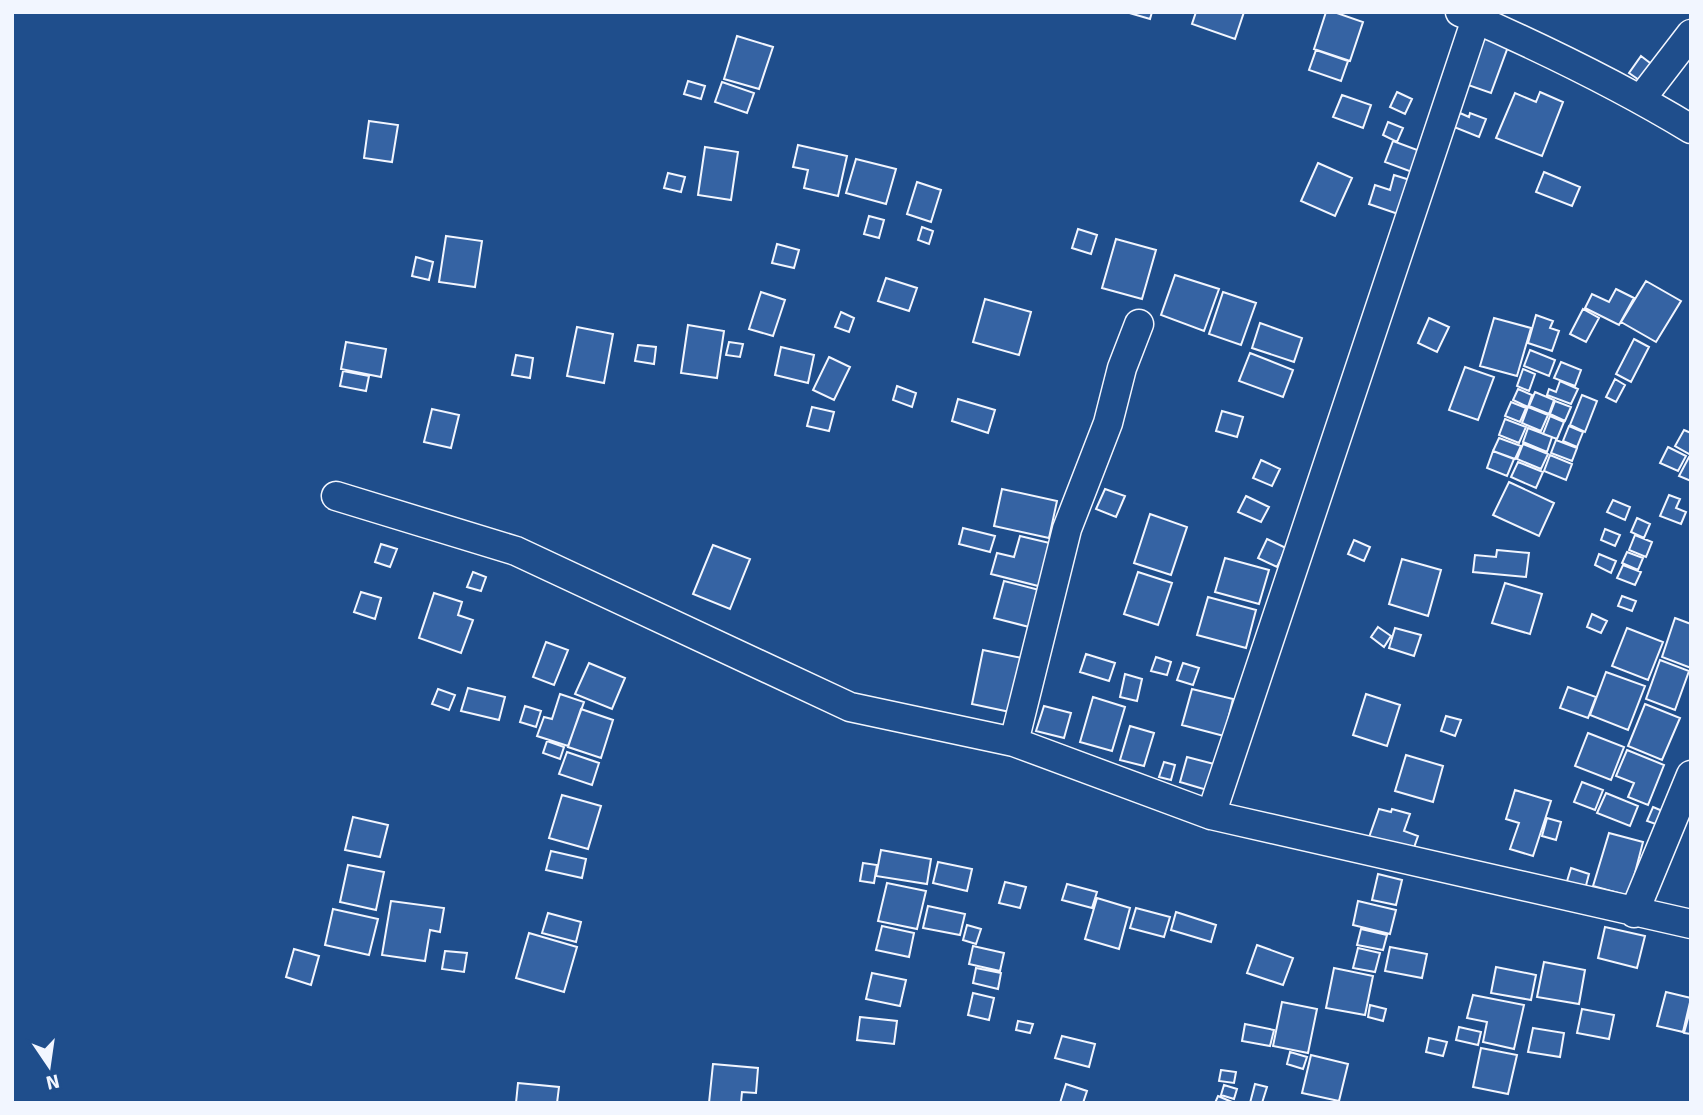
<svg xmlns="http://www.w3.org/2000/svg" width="1703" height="1115" viewBox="0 0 1703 1115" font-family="Signika,sans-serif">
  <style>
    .building { fill: #3563a3; stroke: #f2f6ff; stroke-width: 2 }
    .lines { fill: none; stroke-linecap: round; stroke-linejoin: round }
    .minor-casing { stroke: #f2f6ff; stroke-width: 31 }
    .minor { stroke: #1f4e8c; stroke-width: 28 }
  </style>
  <rect width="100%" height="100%" fill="#1f4e8c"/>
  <path class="building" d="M1126 12H1152L1150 19Z
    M1196 12H1244L1235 39 1192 24Z
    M1326 12H1334L1363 22 1350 61 1314 49Z
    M737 36 773 47 759 89 724 79Z
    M1485 36 1509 44 1491 93 1468 85Z
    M1316 50 1348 61 1341 81 1309 70Z
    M1641 56 1654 66 1642 82 1629 73Z
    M688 81 705 86 701 99 684 94Z
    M722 82 754 93 747 113 715 102Z
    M1397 92 1412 99 1405 114 1390 107Z
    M1540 92 1563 102 1542 156 1496 138 1515 93 1536 102Z
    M1342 95 1371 105 1363 128 1333 117Z
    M1460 113 1469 117 1470 113 1486 119 1479 137 1454 127Z
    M369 121 398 125 392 162 364 158Z
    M1388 122 1403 128 1397 142 1383 135Z
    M1393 141 1420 151 1412 172 1385 162Z
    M798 145 847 156 838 196 804 188 808 170 793 167Z
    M705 147 738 152 731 200 698 195Z
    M856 159 896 169 886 204 846 193Z
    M1318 163 1352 178 1335 216 1301 201Z
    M1544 172 1580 187 1572 206 1536 192Z
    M668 173 685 177 681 192 664 188Z
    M1394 175 1413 181 1401 215 1369 204 1375 185 1390 190Z
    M917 182 941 190 931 222 907 214Z
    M869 216 884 220 879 238 864 234Z
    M922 227 933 231 929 244 918 240Z
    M1078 229 1097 235 1091 254 1072 248Z
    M446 236 482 241 475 287 439 282Z
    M1116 239 1156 250 1142 299 1102 288Z
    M777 244 799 250 794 268 772 263Z
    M416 257 433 262 429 280 412 276Z
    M1175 275 1219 289 1204 331 1161 315Z
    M886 278 917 288 909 311 878 301Z
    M1646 281 1681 301 1656 342 1621 322Z
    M1616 289 1634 298 1619 325 1585 308 1592 294 1609 302Z
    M761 292 785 300 773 336 749 329Z
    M1223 292 1256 303 1241 345 1209 334Z
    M985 299 1031 312 1019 355 973 342Z
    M1583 309 1599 318 1586 342 1570 334Z
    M841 312 854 318 849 332 835 327Z
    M1536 315 1553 321 1550 328 1559 331 1552 351 1528 343Z
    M1429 318 1449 327 1437 352 1418 343Z
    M1494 318 1531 328 1517 376 1480 366Z
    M1260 323 1302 338 1294 362 1252 348Z
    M688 325 724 331 717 378 681 373Z
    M577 327 613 334 604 383 567 376Z
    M1634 339 1649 347 1631 382 1616 374Z
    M346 342 386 349 381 377 341 369Z
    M729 342 743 344 740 357 726 355Z
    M638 345 656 347 654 364 635 361Z
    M781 347 814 355 808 383 775 375Z
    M1530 350 1555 360 1549 376 1524 366Z
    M1250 353 1293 370 1283 397 1239 381Z
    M516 355 533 358 530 378 512 375Z
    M829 357 850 367 834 400 813 390Z
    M1561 362 1581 370 1575 386 1554 378Z
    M1465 367 1494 377 1478 420 1449 410Z
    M1523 369 1535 374 1529 391 1517 386Z
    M343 371 369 376 366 391 340 386Z
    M1615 379 1625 385 1616 402 1606 397Z
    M1560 381 1578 389 1571 404 1547 395 1549 389 1556 392Z
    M897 386 916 393 912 407 893 400Z
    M1518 389 1532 395 1528 407 1513 400Z
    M1535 392 1554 400 1549 414 1529 406Z
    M1582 395 1597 401 1585 432 1570 425Z
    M958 399 995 410 988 433 952 421Z
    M1555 401 1571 407 1565 421 1550 414Z
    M1511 402 1526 408 1520 422 1505 416Z
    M812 407 834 412 829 431 807 426Z
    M1528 407 1548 415 1541 431 1522 423Z
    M432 409 459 415 451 448 424 442Z
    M1222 411 1243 417 1237 437 1216 431Z
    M1550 416 1564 422 1557 439 1543 434Z
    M1505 419 1526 427 1519 443 1499 435Z
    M1569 426 1583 432 1577 447 1563 441Z
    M1528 428 1552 437 1547 452 1523 442Z
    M1684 430 1691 433V455L1675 446Z
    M1499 438 1521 446 1515 459 1493 451Z
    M1556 440 1577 448 1572 461 1551 453Z
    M1523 444 1548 454 1541 469 1517 459Z
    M1668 447 1686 456 1678 471 1660 463Z
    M1493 451 1514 459 1507 476 1487 468Z
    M1550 455 1572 464 1566 480 1544 471Z
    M1689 457 1691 458V481L1679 476Z
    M1261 460 1280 469 1272 486 1253 478Z
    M1518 462 1543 472 1536 488 1511 477Z
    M1509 482 1554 503 1539 536 1493 515Z
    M1002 489 1057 501 1049 538 994 526Z
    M1105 489 1125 496 1116 517 1096 509Z
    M1669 495 1680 499 1676 508 1686 512 1681 524 1660 516Z
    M1246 496 1269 507 1261 522 1238 512Z
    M1613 500 1630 507 1625 520 1607 512Z
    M1150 514 1187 527 1171 575 1134 563Z
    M1637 518 1650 524 1644 538 1631 532Z
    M963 528 995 536 990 552 959 544Z
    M1605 529 1620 535 1615 546 1601 540Z
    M1635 535 1652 542 1646 557 1629 550Z
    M1020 536 1058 545 1046 588 991 574 997 553 1014 557Z
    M1267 539 1286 548 1277 567 1258 558Z
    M1354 540 1370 547 1364 561 1348 554Z
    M381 544 397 549 390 567 375 562Z
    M713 545 750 559 730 609 693 594Z
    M1497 550 1529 553 1526 577 1473 572 1475 555 1496 557Z
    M1627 552 1643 558 1638 570 1622 563Z
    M1599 554 1616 561 1611 573 1595 565Z
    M1225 558 1269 570 1259 604 1215 592Z
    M1402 559 1441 570 1428 616 1389 604Z
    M1623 565 1641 572 1635 585 1617 578Z
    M473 572 486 577 481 591 467 587Z
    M1138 572 1172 583 1158 625 1124 614Z
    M1004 581 1043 591 1033 628 994 618Z
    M1505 583 1542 594 1530 634 1492 623Z
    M361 592 381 598 375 619 354 612Z
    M434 593 462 602 458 615 473 620 461 653 419 638Z
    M1622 596 1636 601 1632 611 1618 606Z
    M1208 597 1256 610 1246 648 1197 635Z
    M1592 614 1607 621 1601 633 1587 627Z
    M1675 618 1691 624V668L1662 657Z
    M1378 627 1391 636 1384 647 1371 637Z
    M1395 628 1421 635 1414 656 1389 648Z
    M1627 628 1663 642 1648 680 1612 666Z
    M546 642 568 650 554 685 533 677Z
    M983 650 1022 658 1010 712 972 704Z
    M1086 654 1115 663 1109 681 1080 672Z
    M1156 657 1171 662 1167 675 1151 671Z
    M1660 660 1689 671 1675 710 1646 699Z
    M589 663 625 678 612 709 575 694Z
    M1183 663 1199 668 1193 685 1177 680Z
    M1606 672 1645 686 1628 730 1590 715Z
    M1125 674 1142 679 1137 701 1120 697Z
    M1568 687 1596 697 1588 718 1560 708Z
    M468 688 505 697 499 720 461 711Z
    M438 689 455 695 449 710 432 704Z
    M1192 689 1233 699 1224 736 1182 725Z
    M560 694 584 702 568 746 537 736 544 717 552 719Z
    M1366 694 1400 705 1387 746 1353 735Z
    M1093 697 1125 707 1112 751 1080 742Z
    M1645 704 1680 718 1662 760 1628 746Z
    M525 706 541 711 536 727 520 722Z
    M1044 706 1071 713 1064 738 1036 731Z
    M581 709 613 720 601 758 568 747Z
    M1446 716 1461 720 1455 736 1441 731Z
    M1130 726 1154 733 1144 766 1120 760Z
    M1588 733 1624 747 1611 780 1575 766Z
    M547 741 564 747 560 759 543 753Z
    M1627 750 1664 765 1648 805 1628 797 1634 783 1616 776Z
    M567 752 599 763 592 785 559 774Z
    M1406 755 1443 766 1433 802 1395 791Z
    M1187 757 1214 764 1207 790 1180 782Z
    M1164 762 1175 765 1171 780 1159 777Z
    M1582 782 1603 790 1595 810 1574 802Z
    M1515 790 1551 801 1533 856 1510 849 1519 823 1506 819Z
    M1606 793 1638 806 1630 826 1597 813Z
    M562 795 601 806 588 849 549 838Z
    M1653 807 1672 815 1667 828 1647 821Z
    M1379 809 1391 812 1392 809 1410 814 1404 831 1418 836 1411 856 1367 843Z
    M353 817 388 825 380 857 345 850Z
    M1547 818 1561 822 1556 840 1542 836Z
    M1609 833 1643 842 1629 896 1593 886Z
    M881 850 931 859 927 884 876 876Z
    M551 851 586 859 582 878 546 870Z
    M938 862 972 869 967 891 933 883Z
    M863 863 877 865 874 883 860 881Z
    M348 865 384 872 376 910 340 902Z
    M1571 868 1589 874 1583 897 1564 891Z
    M1378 874 1402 880 1396 905 1372 900Z
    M1005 882 1026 887 1020 908 999 903Z
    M887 883 926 891 917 929 878 921Z
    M1067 884 1097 892 1092 908 1062 900Z
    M1097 898 1130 908 1119 949 1085 939Z
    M391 901 444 908 440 932 430 930 425 961 382 955Z
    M1358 901 1396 910 1390 934 1353 925Z
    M928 906 965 914 960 935 923 928Z
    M1136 908 1170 917 1164 937 1130 928Z
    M333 909 378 919 369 955 325 945Z
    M1176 912 1216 925 1211 942 1171 930Z
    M548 913 581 922 576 942 542 933Z
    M967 925 981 929 976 944 963 940Z
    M882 926 914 933 909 957 876 950Z
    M1605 927 1645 936 1637 968 1598 958Z
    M1361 929 1387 935 1383 950 1357 945Z
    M529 933 577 947 564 992 516 978Z
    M1257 945 1293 958 1283 985 1247 973Z
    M973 946 1004 953 1000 971 969 964Z
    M1390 947 1427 954 1422 978 1385 971Z
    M1358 948 1380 953 1375 972 1353 968Z
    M294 949 319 956 311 985 286 977Z
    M445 951 467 953 464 972 442 969Z
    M1544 962 1585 970 1579 1004 1537 997Z
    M1496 967 1536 975 1531 1000 1491 993Z
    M976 968 1001 973 998 989 973 983Z
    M1334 968 1373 976 1365 1015 1326 1008Z
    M872 973 906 980 900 1006 866 999Z
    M1666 992 1691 998 1683 1032 1657 1026Z
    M973 993 994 998 989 1020 968 1015Z
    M1473 995 1524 1005 1514 1049 1483 1042 1487 1022 1467 1018Z
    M1282 1002 1317 1009 1308 1053 1273 1046Z
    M1370 1005 1386 1009 1383 1021 1368 1017Z
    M1691 1007V1034L1684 1033Z
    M1582 1009 1614 1015 1609 1039 1577 1033Z
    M860 1017 897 1021 894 1044 857 1040Z
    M1018 1021 1033 1024 1030 1033 1016 1030Z
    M1245 1024 1274 1030 1270 1046 1242 1041Z
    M1459 1027 1481 1032 1478 1045 1456 1040Z
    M1533 1028 1564 1033 1560 1057 1528 1052Z
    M1062 1036 1095 1044 1089 1067 1055 1058Z
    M1429 1038 1447 1042 1443 1056 1426 1052Z
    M1481 1048 1517 1055 1508 1094 1473 1087Z
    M1290 1052 1307 1057 1303 1069 1287 1064Z
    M1311 1055 1348 1064 1339 1101 1302 1093Z
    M713 1064 758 1068 756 1093 742 1092 741 1103H709Z
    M1221 1070 1236 1072 1234 1083 1219 1081Z
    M518 1083 559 1087 557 1103H516Z
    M1066 1084 1087 1091 1083 1103H1060Z
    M1255 1084 1267 1087 1262 1103H1250Z
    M1224 1085 1237 1089 1234 1099 1221 1095Z
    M1218 1096 1232 1102V1103H1215Z"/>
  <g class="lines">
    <defs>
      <path id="minor" d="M1460 12C1540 47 1617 84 1691 129
        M1641 99 1691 34
        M336 496 516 551 850 707 1014 742 1067 529 1108 423 1122 368 1139 324
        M1014 742 1211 815 1691 924
        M1211 815 1476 19
        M1634 913 1691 775"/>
    </defs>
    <use href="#minor" class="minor-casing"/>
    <use href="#minor" class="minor"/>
  </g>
  <rect width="1703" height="1115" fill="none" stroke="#f2f6ff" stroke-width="28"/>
  <g transform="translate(49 1066) rotate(167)" stroke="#1f4e8c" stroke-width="5" paint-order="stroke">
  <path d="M0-5L12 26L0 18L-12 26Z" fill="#f2f6ff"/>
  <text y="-10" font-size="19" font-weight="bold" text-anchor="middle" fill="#f2f6ff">N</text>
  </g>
</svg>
